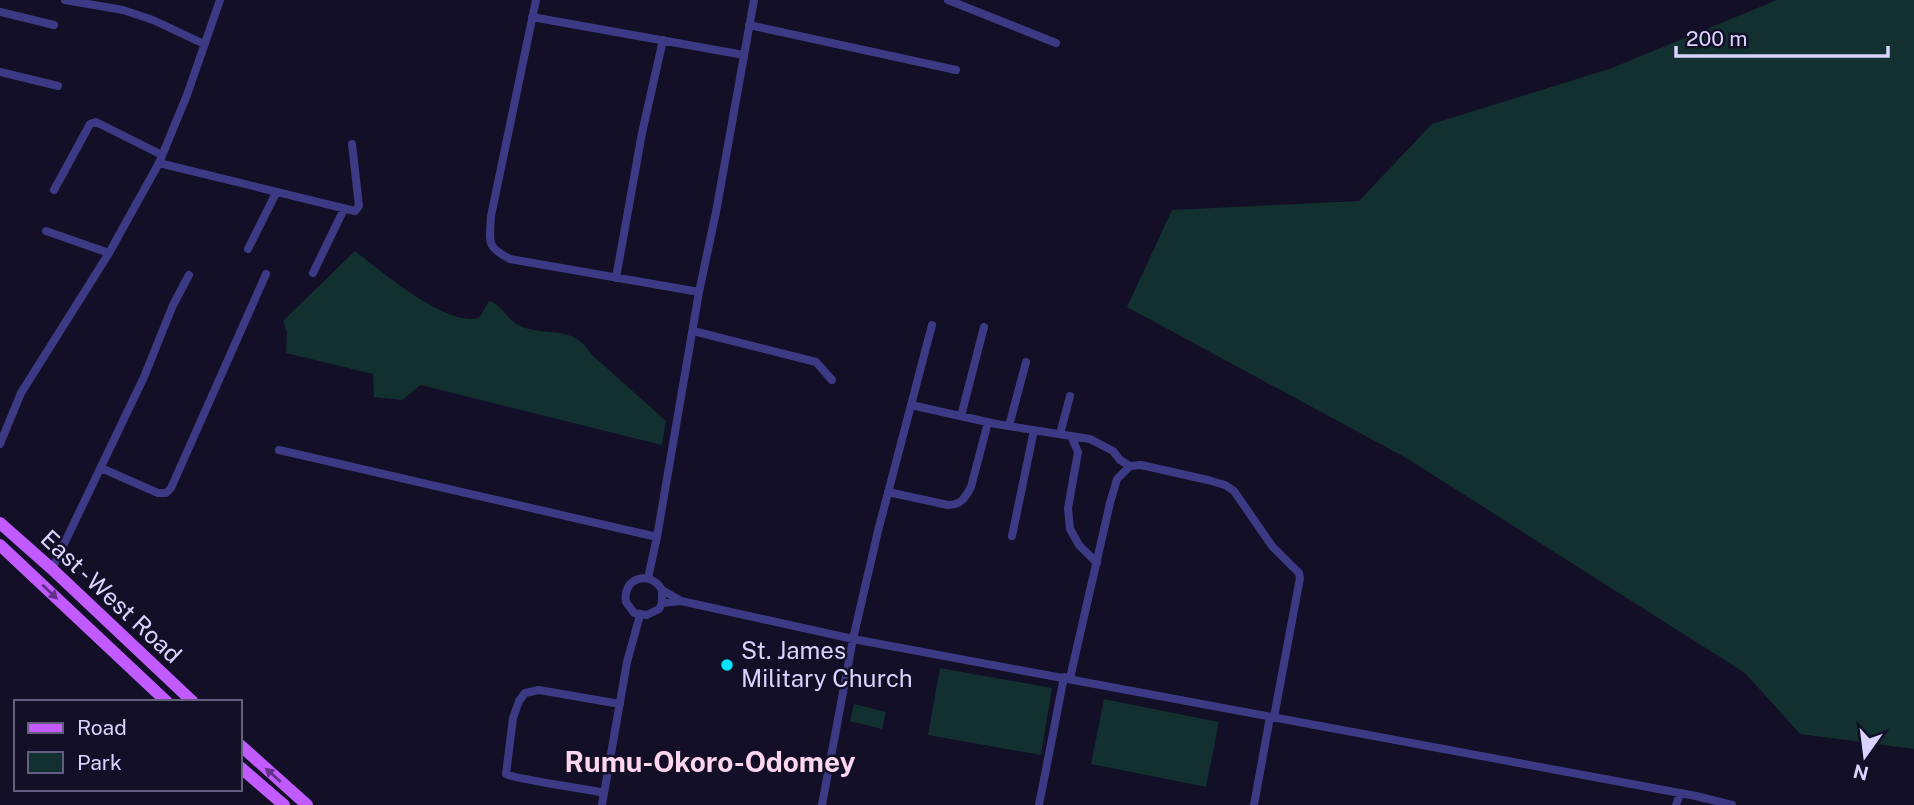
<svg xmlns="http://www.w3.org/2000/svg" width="1914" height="805" viewBox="0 0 1914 805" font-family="'Public Sans',sans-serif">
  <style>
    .green { fill: #12302f }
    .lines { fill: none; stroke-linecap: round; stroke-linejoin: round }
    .street { stroke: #3d3a85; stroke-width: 8 }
    .primary { stroke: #c25bff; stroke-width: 12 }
    .oneway { fill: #623188 }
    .poi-dot { fill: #00e5ff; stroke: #130f26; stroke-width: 2.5 }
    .labels { text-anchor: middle; stroke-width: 5; stroke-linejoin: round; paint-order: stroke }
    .street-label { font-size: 24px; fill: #d9d4ff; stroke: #130f26 }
    .poi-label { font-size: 24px; fill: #d9d4ff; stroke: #130f26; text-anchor: start }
    .quarter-label { font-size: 28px; font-weight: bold; fill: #ffd6f0; stroke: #130f26 }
  </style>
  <rect width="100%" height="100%" fill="#130f26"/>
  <path class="green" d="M1777 0H1914V749L1800 734 1745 673 1408 459 1127 307 1172 210 1359 201 1432 124 1612 68Z
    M355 251C381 271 446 327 479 318L489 301C503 305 506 319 518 325 545 338 573 323 591 354L666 421 662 445 421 385 402 400 374 397 373 374 286 353 287 332 283 321Z
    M940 668 1052 688 1041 755 928 735Z
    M1104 699 1219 722 1206 787 1091 764Z
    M854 704 886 712 882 729 850 721Z"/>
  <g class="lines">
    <path class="street" d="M65 0 123 10 153 20 204 44
      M536 0 491 216C490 242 485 246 510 259L699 292
      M948 0 1056 43
      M0 12 54 25
      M532 17 744 55
      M749 25 956 70
      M0 72 58 86
      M159 163 355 211 359 206 352 144
      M54 190 90 124 96 122 162 155
      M46 231 109 253
      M248 249 276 193
      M313 273 344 209
      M616 278 642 133 663 40
      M693 331 816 362 832 380
      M911 405 996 424 1090 439 1113 451 1120 460 1130 466 1141 465 1208 480 1225 485 1234 491 1272 546 1299 573 1300 578 1274 717
      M961 416 984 327
      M1009 426 1026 362
      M1060 434 1070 396
      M1071 436 1078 452 1068 508 1070 529 1079 545 1097 563
      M0 444 21 393 109 253 159 163 187 95 220 0
      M279 450 657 537
      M101 468 158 493H166L171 488 266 274
      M888 492 948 505C961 505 965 498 971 487L988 422
      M1012 536 1034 430
      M52 569 144 377 173 305 189 275
      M648 578 657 537 699 292 716 212 754 0
      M662 590 681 601 853 639 1696 796 1732 805
      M662 603V590C650 569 622 578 626 602L634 613 647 615 659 609 662 603 681 601
      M1070 678 1110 503 1117 479 1130 466
      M604 793C588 789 513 779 506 774L513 718 519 701 525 693 539 690 620 704
      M602 805 627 662 640 615
      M822 805 853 639 878 531 932 325
      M1039 805 1064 677
      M1254 805 1270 717
      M1676 805 1680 794"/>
    <path class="primary" d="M0 523 52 569 193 702
      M0 545 167 702
      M240 745 307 805
      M240 767 284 805"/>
  </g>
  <defs><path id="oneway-solid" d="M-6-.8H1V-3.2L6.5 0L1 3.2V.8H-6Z" transform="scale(1.75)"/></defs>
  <g class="oneway">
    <use href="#oneway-solid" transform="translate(50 592) rotate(43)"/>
    <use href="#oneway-solid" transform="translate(273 775) rotate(-138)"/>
  </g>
  <circle class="poi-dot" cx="727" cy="665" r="7"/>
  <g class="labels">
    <g class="street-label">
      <text transform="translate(111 597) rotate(43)" y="8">East - West Road</text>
    </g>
    <g class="poi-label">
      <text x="741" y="659">St. James<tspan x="741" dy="28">Military Church</tspan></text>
    </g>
    <g class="quarter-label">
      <text x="710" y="772">Rumu-Okoro-Odomey</text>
    </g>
  </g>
  <rect x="14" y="700" width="228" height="91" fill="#130f26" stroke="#625e7d" stroke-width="2"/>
  <rect x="28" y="723" width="35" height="10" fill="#c25bff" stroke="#625e7d" stroke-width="2"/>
  <text x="77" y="735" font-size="21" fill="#d9d4ff">Road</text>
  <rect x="28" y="752" width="35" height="21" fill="#12302f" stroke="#625e7d" stroke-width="2"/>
  <text x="77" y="770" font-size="21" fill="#d9d4ff">Park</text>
  <g transform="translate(1865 756) rotate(194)" stroke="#130f26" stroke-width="5" paint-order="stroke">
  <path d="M0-5L12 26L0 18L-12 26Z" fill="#d9d4ff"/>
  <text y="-10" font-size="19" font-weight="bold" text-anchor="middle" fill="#d9d4ff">N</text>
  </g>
  <path d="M1676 46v10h212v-10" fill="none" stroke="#d9d4ff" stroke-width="3.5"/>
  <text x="1686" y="46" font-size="21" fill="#d9d4ff" stroke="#130f26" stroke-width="5" paint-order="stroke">200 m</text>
</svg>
